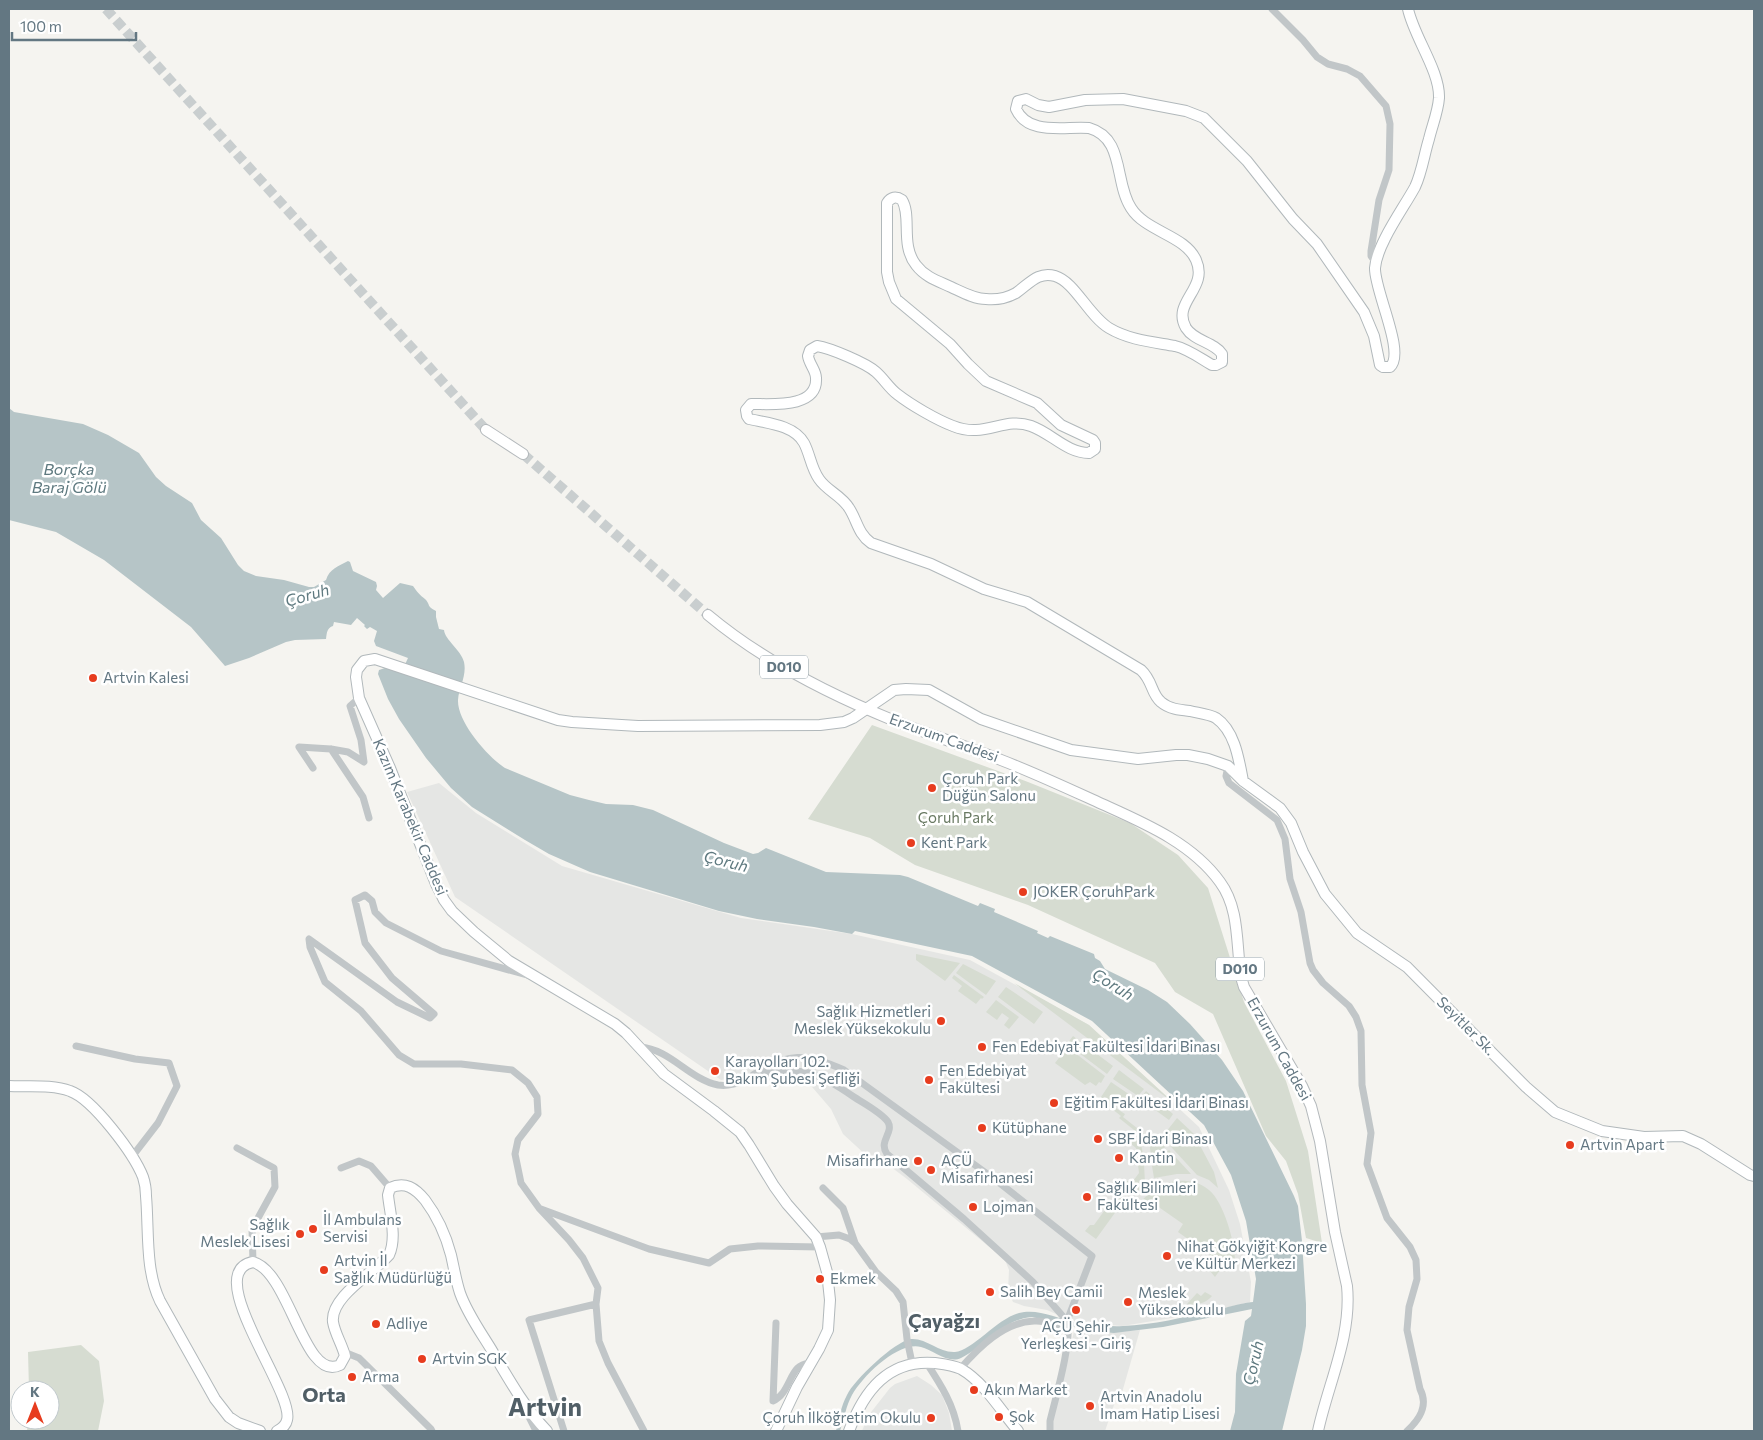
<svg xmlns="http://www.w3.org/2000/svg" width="1763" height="1440" viewBox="0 0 1763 1440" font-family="Commissioner,sans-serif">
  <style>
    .built { fill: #e5e6e4 }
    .green { fill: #d6dcd1 }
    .water { fill: #b6c5c7 }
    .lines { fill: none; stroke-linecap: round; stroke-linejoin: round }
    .primary-tunnel { stroke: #c9cecf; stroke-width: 10; stroke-dasharray: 10 5; stroke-linecap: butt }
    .secondary-casing { stroke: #b1b8bb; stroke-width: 12 }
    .primary-casing { stroke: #b4b9bc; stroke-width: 12 }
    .street { stroke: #c1c6c8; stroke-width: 7 }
    .secondary { stroke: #fff; stroke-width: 10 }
    .primary { stroke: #fff; stroke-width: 10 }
    .poi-dot { fill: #e73c1e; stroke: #fff; stroke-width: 2 }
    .labels { text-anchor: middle; stroke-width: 5; stroke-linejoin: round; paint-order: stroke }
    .shield { fill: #fff; stroke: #92a0a8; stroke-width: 1 }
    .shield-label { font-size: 14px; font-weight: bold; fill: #637782 }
    .poi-label { font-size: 15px; fill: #637782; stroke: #fff; text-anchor: start }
    .street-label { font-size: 15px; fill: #637782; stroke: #fff }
    .park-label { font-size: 15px; fill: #687962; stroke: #fff }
    .water-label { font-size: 16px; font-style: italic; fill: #5e797f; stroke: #fff }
    .district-label { font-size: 20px; font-weight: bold; fill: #515f67; stroke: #fff }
    .town-label { font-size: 25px; font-weight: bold; fill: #515f67; stroke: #fff }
  </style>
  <rect width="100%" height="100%" fill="#f5f4f0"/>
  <path class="built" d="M439 783 476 813 562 866 741 918 852 934 970 960 1089 1025 1199 1127 1229 1190 1240 1224 1251 1282 1250 1302 1203 1313 1122 1326 1074 1322 1047 1310 1024 1306 1013 1302 1008 1291 1009 1270 1005 1260 907 1179 883 1161 868 1157 843 1134 831 1109 794 1066 721 1080 455 897 407 792Z
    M1075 1327 1104 1333 1140 1330 1119 1403 1115 1402 1105 1431H1052V1425Z
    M917 1376 931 1385 942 1395 949 1413 952 1431H862L868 1416 890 1388 895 1384Z"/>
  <path class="green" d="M872 725 1028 782 1130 823 1178 855 1208 888 1244 1002 1286 1081 1308 1151 1322 1243 1306 1238 1298 1194 1286 1161 1266 1136 1213 1014 1175 992 1155 963 1028 905 915 865 870 838 808 819Z
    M916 954 955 962 960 963 945 981 916 960Z
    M963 964 996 981 986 995 956 973Z
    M954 975 984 997 982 999 981 998 976 1004 958 991 962 986 952 978Z
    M1014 983 1089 1025 1175 1104Z
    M1006 987 1043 1012 1034 1024 998 997Z
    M996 1000 1019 1017 1009 1029 1004 1025 1009 1018 1002 1013 997 1020 986 1012Z
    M1073 1036 1113 1066 1107 1074 1067 1044Z
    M1066 1046 1105 1076 1101 1083 1099 1082 1096 1086 1090 1082 1085 1085 1055 1063 1065 1050 1064 1048Z
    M1119 1070 1144 1089 1138 1096 1113 1079Z
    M1111 1082 1136 1099 1126 1111 1113 1103 1108 1109 1102 1104 1101 1097Z
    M1146 1091 1173 1114 1169 1120 1140 1099Z
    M1114 1107 1125 1114 1123 1117 1156 1143 1159 1140 1165 1147 1152 1161 1149 1142 1119 1118 1121 1116 1112 1109Z
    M1177 1118 1194 1134 1214 1172 1218 1188 1209 1180 1197 1175 1162 1137Z
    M1129 1134 1141 1144 1144 1159H1138L1136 1148 1125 1139Z
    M1169 1150 1191 1174H1177L1154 1178 1152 1166Z
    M1144 1164 1145 1183 1140 1191 1135 1188 1128 1196 1119 1189 1125 1181H1133L1139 1173 1138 1165Z
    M1175 1181C1187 1180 1200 1182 1209 1190 1224 1202 1236 1245 1235 1264L1224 1257 1222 1260 1225 1263 1215 1277 1210 1271 1216 1259 1178 1232 1183 1224 1150 1201 1145 1208 1139 1203 1156 1187Z
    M1117 1193 1125 1199 1096 1239 1085 1231 1090 1225H1094Z
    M1205 1292 1212 1296C1206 1303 1196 1306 1187 1304L1197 1293 1201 1296Z
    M81 1345 99 1361 104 1401 98 1431H27L28 1420H50V1390H29L28 1352Z"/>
  <path class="water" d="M9 408 14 412 83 424 108 435 139 453 156 477 166 486 192 503 201 520 221 538 238 565 244 571 256 576 284 580 309 587H314L326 580C329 569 339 566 348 561L350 562 353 571 376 582 377 586 376 590 383 598 400 583 413 586C417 592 420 595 425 599 431 605 426 606 436 611V617L439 629 444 630C445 640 461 650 464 662 467 676 459 687 458 700 457 722 488 757 505 768L570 795 589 800 606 804 633 805 653 810 724 843 753 854 758 853 766 848 826 872 900 875 908 877 978 906 980 903 995 909 994 912 1038 931 1037 933 1048 938 1050 936 1094 954 1095 958 1100 961 1105 969 1148 990 1167 1002 1190 1024 1222 1060 1243 1091 1294 1196 1298 1206 1302 1241 1306 1304V1326L1302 1350 1282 1431H1230L1235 1412 1236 1374 1245 1321 1251 1316 1252 1309 1163 1327 1114 1333 1092 1331 1032 1317C1003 1319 986 1346 961 1358 948 1364 933 1350 921 1347 898 1341 863 1376 852 1395 846 1406 844 1419 840 1431H836C839 1419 841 1406 847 1395 854 1380 895 1341 911 1339 927 1338 939 1353 955 1352 972 1351 998 1318 1019 1313 1037 1308 1057 1318 1074 1322 1090 1324 1107 1327 1123 1326 1153 1325 1184 1317 1213 1311 1226 1308 1240 1303 1253 1302L1256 1279 1246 1221 1231 1175 1204 1125 1092 1021 972 956 855 931 852 934 814 927 757 919 719 911 590 872 549 854 525 840 472 807 451 788 426 758 399 719 388 699 378 674 379 670 385 668 401 673 408 658 376 646 374 641 377 631 370 627 367 629 364 626 365 625 357 618 351 625 334 622 333 626C327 628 327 632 326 639L295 640 286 642 249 658 225 666 191 627 104 560 56 532 9 520Z"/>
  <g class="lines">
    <path class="primary-tunnel" d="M106 9 486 430
      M523 454 708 615"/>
    <defs>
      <path id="secondary" d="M1243 781C1239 760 1235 731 1216 718 1209 714 1198 713 1190 711 1180 710 1169 709 1161 702 1151 694 1153 681 1141 670L1027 602 984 589 931 564 871 543C858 534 857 520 849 508 841 495 827 491 819 479 811 468 810 454 804 443 794 425 767 423 749 419L747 416 746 410 751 404H754C773 404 818 408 816 378 816 370 809 364 808 356L810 350 817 346C830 348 866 363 876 372 884 379 889 388 897 394 911 405 937 420 953 426 985 439 1004 416 1031 426 1051 433 1067 453 1089 453L1095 449V443L1093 440 1061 425 1037 403 986 381 968 364 950 344 896 299 889 282 887 272V203C891 197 896 196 902 200 912 216 900 245 916 265 925 277 938 281 951 287 962 292 974 299 986 299 996 300 1007 298 1016 293 1029 284 1038 271 1055 276 1075 282 1088 315 1109 328 1129 340 1153 342 1175 346 1188 349 1200 358 1212 365H1216L1222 362V354C1214 342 1194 341 1186 328 1171 302 1209 289 1196 260 1185 235 1146 232 1131 208 1114 182 1125 138 1089 128 1065 126 1028 136 1016 109L1018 101 1026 99 1038 105 1049 107 1085 100 1123 99 1186 111 1204 118 1247 161 1293 219 1317 244 1364 312 1374 336 1380 365 1383 367H1390C1406 353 1374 290 1375 268 1377 244 1403 209 1415 187 1422 172 1424 155 1429 139 1432 126 1438 112 1439 98 1440 71 1414 37 1408 9
        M9 1086C28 1087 52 1084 70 1091 93 1099 134 1154 143 1177 145 1183 146 1190 146 1196 149 1230 145 1270 160 1301L215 1399 229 1417 238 1423 260 1431
        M277 1431C281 1429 286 1425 287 1420 295 1392 200 1272 253 1262 290 1272 304 1383 340 1365L345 1356C342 1344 335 1334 333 1322 330 1297 373 1273 389 1255 397 1238 390 1214 388 1195L390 1188C405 1181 415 1188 425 1200 437 1216 446 1236 451 1255 454 1268 456 1281 460 1293 467 1313 480 1331 491 1349 508 1378 524 1407 547 1431
        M776 1431 797 1387 819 1349 828 1330 830 1300 827 1272 820 1247 816 1237 787 1204 774 1186 749 1145 740 1132 714 1111 664 1074 626 1033 615 1024 509 961 474 932 452 911 444 900 436 884 390 768 359 698 356 677 357 670 364 661 375 659 558 720 572 722 638 726 820 725 844 722 853 718 894 690 906 689 929 690 981 719 1071 750 1138 759 1176 755H1188L1208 759 1228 766 1243 781 1280 808 1291 823 1303 852 1325 894 1357 933 1407 967 1526 1087 1555 1112 1602 1131 1644 1137 1683 1136 1701 1144 1750 1175 1754 1176
        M849 1431C864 1391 888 1359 935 1363 943 1364 953 1365 961 1369 984 1382 1001 1411 1018 1431"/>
      <path id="primary" d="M486 430 523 454
        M708 615C763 661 828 694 895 721 930 735 966 746 1001 760 1035 773 1069 789 1102 804 1144 823 1192 843 1220 882 1240 909 1236 945 1241 977L1244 987 1302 1086 1311 1106 1320 1141 1335 1232 1347 1286C1352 1336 1328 1384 1318 1431"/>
    </defs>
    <use href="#secondary" class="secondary-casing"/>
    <use href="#primary" class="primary-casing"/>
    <path class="street" d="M1272 9 1303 40 1317 57 1328 64 1347 69 1360 76 1386 106 1390 124 1389 170 1379 200 1371 251V256L1376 263
      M331 749 363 797 369 818
      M1228 766 1226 776 1229 783 1277 820 1285 839 1290 879 1301 912 1310 963 1313 970 1323 983 1349 1006 1356 1017 1361 1031 1362 1085 1371 1133 1367 1164 1387 1218 1410 1247 1416 1260 1417 1279 1409 1307 1407 1330 1420 1389C1429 1406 1419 1420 1407 1431
      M313 768 299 747 331 749 348 752 364 762 361 740 350 706 359 698
      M527 975 441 951 386 923 375 912 372 901 365 895 355 900 365 943 392 978 434 1014 430 1018 397 1002 309 939 310 947 325 982 361 1011 399 1055 414 1064H461L512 1070 528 1083 537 1097 538 1114 518 1140 515 1154 521 1183 539 1208 569 1240 583 1258 598 1288 596 1304 599 1341 608 1363 644 1431
      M76 1046 135 1059 169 1063 177 1086 158 1123 131 1158
      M640 1047C670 1049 689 1079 718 1085 731 1087 743 1081 755 1077 800 1064 817 1072 854 1097 863 1103 882 1113 888 1122 894 1133 878 1141 887 1154L964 1219 1033 1282 1067 1321C1073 1338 1055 1400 1050 1421V1431
      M753 1075C787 1052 807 1053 844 1070L997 1181 1092 1256 1067 1321
      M237 1148 274 1168 275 1187 252 1229 253 1262
      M341 1168 359 1161 371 1166 390 1188
      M823 1188 843 1208 855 1243
      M541 1209 649 1249 709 1263 730 1249 758 1246 820 1247
      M816 1237 839 1235 850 1239 855 1243 876 1272 896 1291 903 1302 907 1339 912 1363
      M776 1323 773 1401C792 1393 789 1361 811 1364
      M344 1352 359 1358 431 1429 432 1431
      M926 1362C941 1385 954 1405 958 1431
      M960 1369C978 1348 1004 1322 1034 1321 1045 1320 1057 1325 1068 1327
      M525 1409 536 1431
      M564 1431 529 1320 596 1304"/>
    <use href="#secondary" class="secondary"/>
    <use href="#primary" class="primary"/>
  </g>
  <g class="poi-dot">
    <circle cx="93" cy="678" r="5"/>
    <circle cx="932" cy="788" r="5"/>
    <circle cx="911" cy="843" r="5"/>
    <circle cx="1023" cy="892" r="5"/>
    <circle cx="941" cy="1021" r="5"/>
    <circle cx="982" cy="1047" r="5"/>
    <circle cx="715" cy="1071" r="5"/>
    <circle cx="929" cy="1080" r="5"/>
    <circle cx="1054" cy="1103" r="5"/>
    <circle cx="982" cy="1128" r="5"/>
    <circle cx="1098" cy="1139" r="5"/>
    <circle cx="1570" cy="1145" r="5"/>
    <circle cx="1119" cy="1158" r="5"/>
    <circle cx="918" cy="1161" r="5"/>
    <circle cx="931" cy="1170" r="5"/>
    <circle cx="1087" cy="1197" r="5"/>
    <circle cx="973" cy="1207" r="5"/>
    <circle cx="313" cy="1229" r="5"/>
    <circle cx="300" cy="1234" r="5"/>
    <circle cx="1167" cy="1256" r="5"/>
    <circle cx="324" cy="1270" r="5"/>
    <circle cx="820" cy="1279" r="5"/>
    <circle cx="990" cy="1292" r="5"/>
    <circle cx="1128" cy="1302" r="5"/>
    <circle cx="1076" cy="1310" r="5"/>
    <circle cx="376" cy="1324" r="5"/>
    <circle cx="422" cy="1359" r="5"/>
    <circle cx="352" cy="1377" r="5"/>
    <circle cx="974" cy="1390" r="5"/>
    <circle cx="1090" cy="1406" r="5"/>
    <circle cx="999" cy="1417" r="5"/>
    <circle cx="931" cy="1418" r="5"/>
  </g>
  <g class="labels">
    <g class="shield">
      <rect x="760" y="655.5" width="48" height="23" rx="4"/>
      <rect x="1216" y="957.5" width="48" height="23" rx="4"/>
    </g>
    <g class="shield-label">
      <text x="784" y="672">D010</text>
      <text x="1240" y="974">D010</text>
    </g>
    <g class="poi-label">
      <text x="103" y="683">Artvin Kalesi</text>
      <text x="942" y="784">Çoruh Park<tspan x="942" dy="17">Düğün Salonu</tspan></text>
      <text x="921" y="848">Kent Park</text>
      <text x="1033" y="897">JOKER ÇoruhPark</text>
      <text x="931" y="1017" text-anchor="end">Sağlık Hizmetleri<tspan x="931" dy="17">Meslek Yüksekokulu</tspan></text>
      <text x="992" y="1052">Fen Edebiyat Fakültesi İdari Binası</text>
      <text x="725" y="1067">Karayolları 102.<tspan x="725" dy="17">Bakım Şubesi Şefliği</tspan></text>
      <text x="939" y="1076">Fen Edebiyat<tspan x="939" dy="17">Fakültesi</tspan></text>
      <text x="1064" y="1108">Eğitim Fakültesi İdari Binası</text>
      <text x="992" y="1133">Kütüphane</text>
      <text x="1108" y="1144">SBF İdari Binası</text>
      <text x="1580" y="1150">Artvin Apart</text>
      <text x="1129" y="1163">Kantin</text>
      <text x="908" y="1166" text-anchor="end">Misafirhane</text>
      <text x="941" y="1166">AÇÜ<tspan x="941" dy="17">Misafirhanesi</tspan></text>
      <text x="1097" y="1193">Sağlık Bilimleri<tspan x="1097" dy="17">Fakültesi</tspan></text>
      <text x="983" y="1212">Lojman</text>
      <text x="323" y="1225">İl Ambulans<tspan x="323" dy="17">Servisi</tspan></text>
      <text x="290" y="1230" text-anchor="end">Sağlık<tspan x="290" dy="17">Meslek Lisesi</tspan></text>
      <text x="1177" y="1252">Nihat Gökyiğit Kongre<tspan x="1177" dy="17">ve Kültür Merkezi</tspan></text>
      <text x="334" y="1266">Artvin İl<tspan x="334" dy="17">Sağlık Müdürlüğü</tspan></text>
      <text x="830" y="1284">Ekmek</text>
      <text x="1000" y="1297">Salih Bey Camii</text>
      <text x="1138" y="1298">Meslek<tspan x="1138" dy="17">Yüksekokulu</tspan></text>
      <text x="386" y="1329">Adliye</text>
      <text x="1076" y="1332" text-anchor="middle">AÇÜ Şehir<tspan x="1076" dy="17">Yerleşkesi - Giriş</tspan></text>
      <text x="432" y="1364">Artvin SGK</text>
      <text x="362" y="1382">Arma</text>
      <text x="984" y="1395">Akın Market</text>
      <text x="1100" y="1402">Artvin Anadolu<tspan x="1100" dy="17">İmam Hatip Lisesi</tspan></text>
      <text x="1009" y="1422">Şok</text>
      <text x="921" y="1423" text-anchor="end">Çoruh İlköğretim Okulu</text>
    </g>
    <g class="street-label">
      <text transform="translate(944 738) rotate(20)" y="5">Erzurum Caddesi</text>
      <text transform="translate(410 817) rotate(67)" y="5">Kazım Karabekir Caddesi</text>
      <text transform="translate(1466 1026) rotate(45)" y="5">Seyitler Sk.</text>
      <text transform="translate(1279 1049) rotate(61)" y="5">Erzurum Caddesi</text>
    </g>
    <g class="park-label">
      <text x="956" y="823">Çoruh Park</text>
    </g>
    <g class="water-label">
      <text x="69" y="475">Borçka<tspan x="69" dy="18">Baraj Gölü</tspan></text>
      <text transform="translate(307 595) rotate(-16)" y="6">Çoruh</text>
      <text transform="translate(726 861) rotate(14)" y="6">Çoruh</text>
      <text transform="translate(1113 984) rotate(32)" y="6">Çoruh</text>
      <text transform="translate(1253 1363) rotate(-77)" y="6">Çoruh</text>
    </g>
    <g class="district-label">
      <text x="944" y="1328">Çayağzı</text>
      <text x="324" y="1402">Orta</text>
    </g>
    <g class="town-label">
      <text x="545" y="1416">Artvin</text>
    </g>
  </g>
  <rect width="1763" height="1440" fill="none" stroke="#637782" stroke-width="20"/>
  <g transform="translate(35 1405)"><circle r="24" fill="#ffffff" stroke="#c1c9cd"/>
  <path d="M0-4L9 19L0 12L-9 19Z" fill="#e73c1e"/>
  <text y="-8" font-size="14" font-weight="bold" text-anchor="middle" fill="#637782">K</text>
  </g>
  <path d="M12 32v8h124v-8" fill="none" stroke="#637782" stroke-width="2.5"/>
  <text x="20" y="32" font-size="15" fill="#637782" stroke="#ffffff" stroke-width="4" paint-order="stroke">100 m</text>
</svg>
